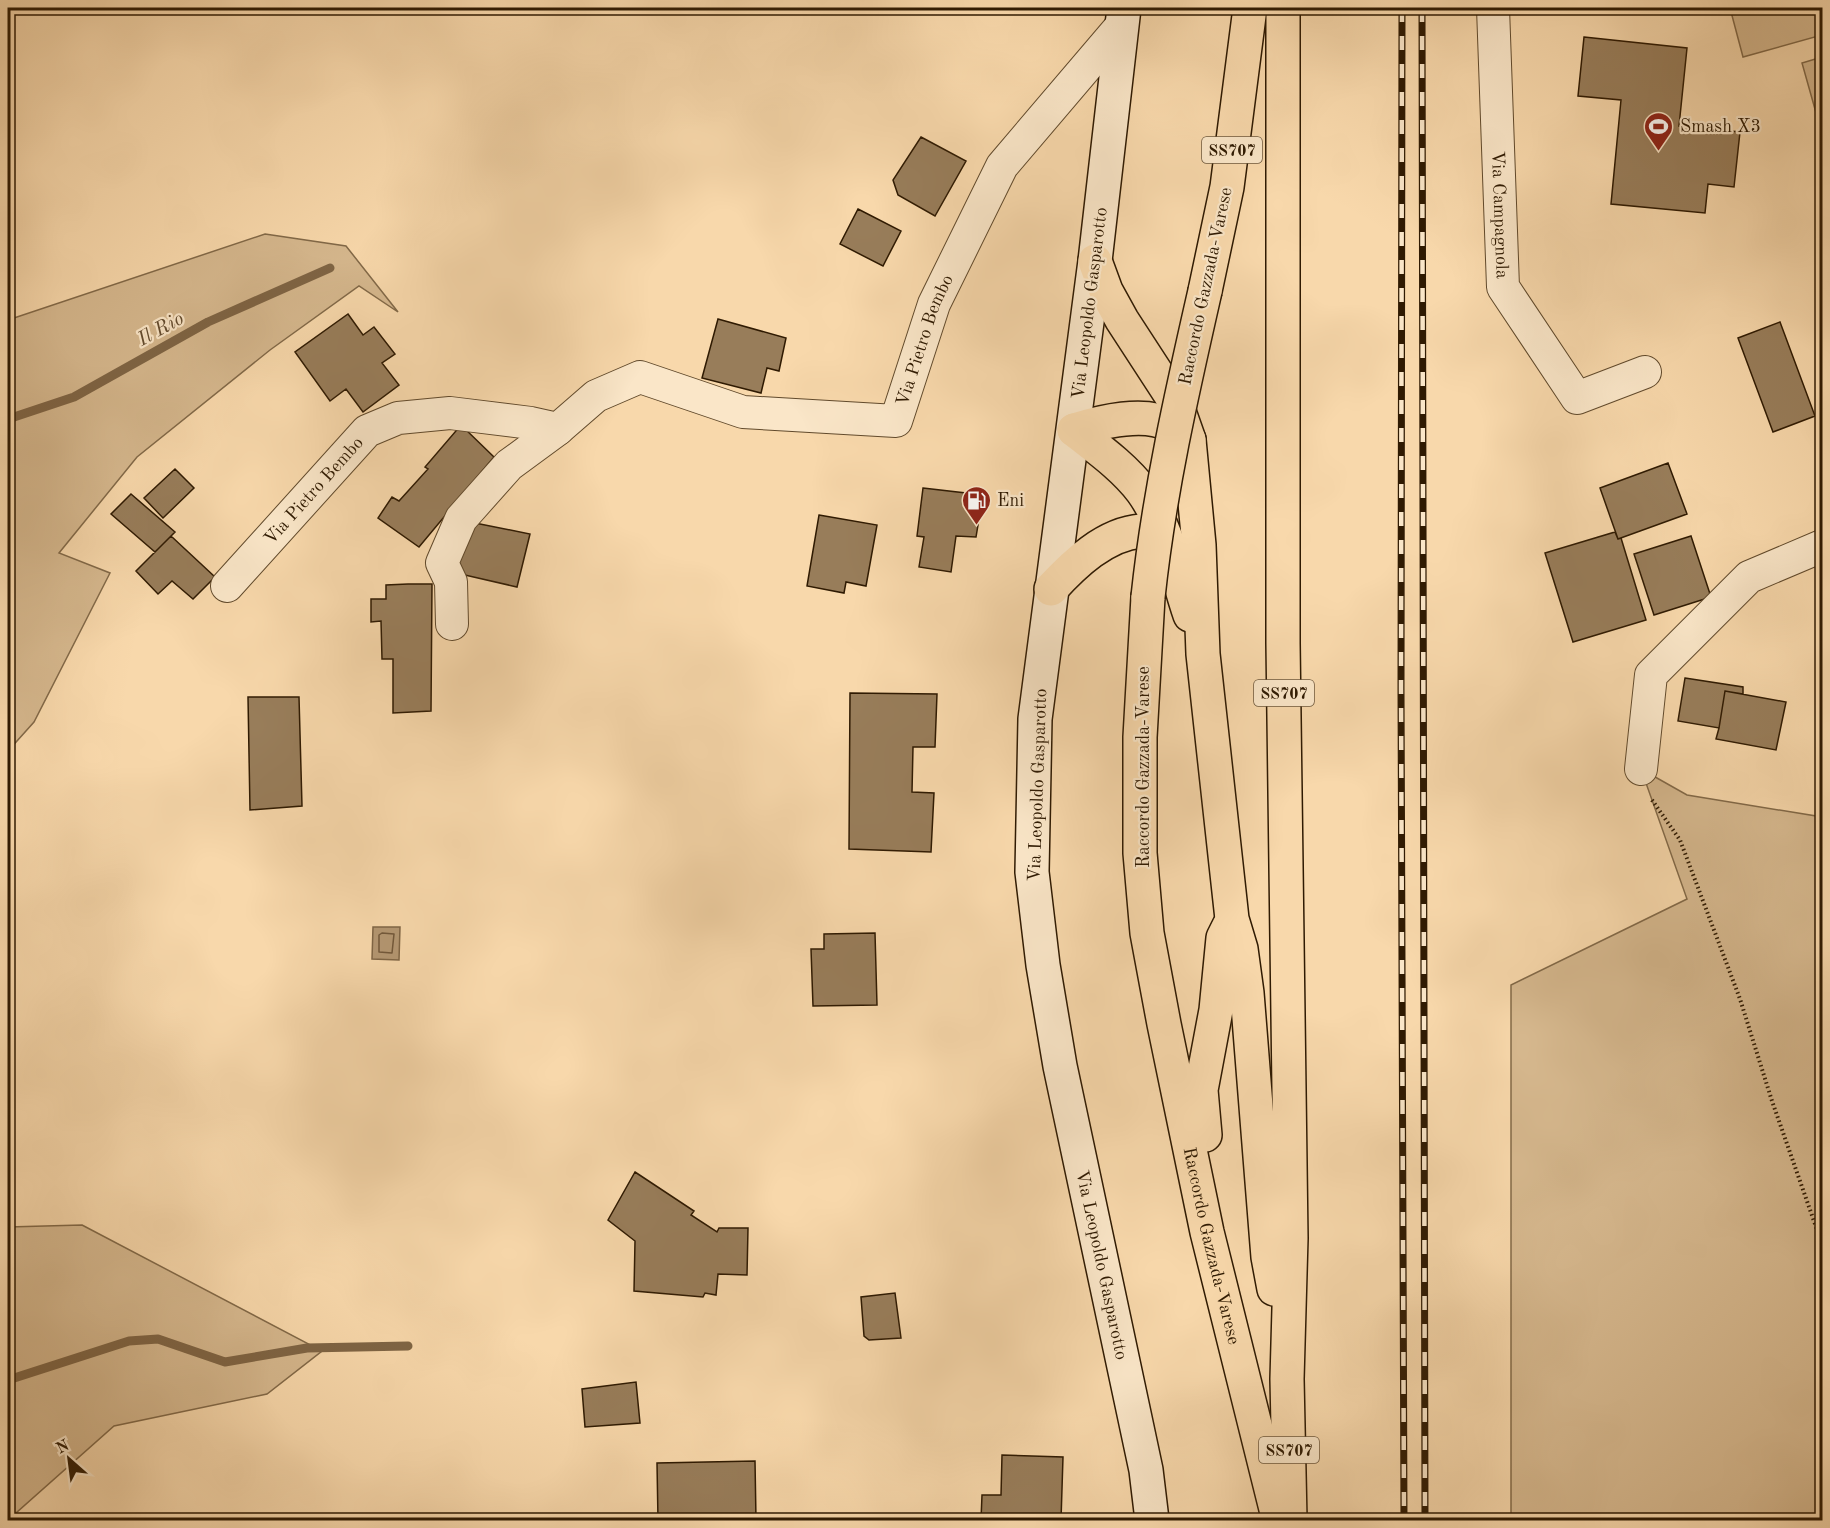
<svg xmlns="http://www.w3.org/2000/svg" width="1830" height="1528" viewBox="0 0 1830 1528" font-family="'Old Standard TT',serif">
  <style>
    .green { fill: #d6b88e; stroke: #826948; stroke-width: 1.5 }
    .water { fill: #b49772; stroke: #7f6545; stroke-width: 1.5 }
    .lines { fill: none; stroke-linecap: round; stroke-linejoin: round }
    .shore { stroke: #72583a; stroke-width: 1.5 }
    .stream { stroke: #7f6545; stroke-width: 9 }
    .building { fill: #987d5a; stroke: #2f1a02; stroke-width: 1.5 }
    .minor-casing { stroke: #614a2c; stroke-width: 34 }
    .secondary-casing { stroke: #2f1a02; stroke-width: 36 }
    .trunk-casing { stroke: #2f1a02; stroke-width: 36 }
    .path { stroke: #2f1a02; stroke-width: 4; stroke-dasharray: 1.5 3; stroke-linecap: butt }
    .minor { stroke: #fae6c8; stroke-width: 32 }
    .secondary { stroke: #fae6c8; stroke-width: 33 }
    .trunk { stroke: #f8d8ab; stroke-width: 33 }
    .rail-casing { stroke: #2f1a02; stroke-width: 7 }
    .rail { stroke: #fae6c8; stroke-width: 4.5; stroke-dasharray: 14; stroke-linecap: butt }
    .trunk-bridge-casing { stroke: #2f1a02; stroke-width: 36; stroke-linecap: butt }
    .trunk-bridge { stroke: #f8d8ab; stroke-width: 33 }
    .labels { text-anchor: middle; stroke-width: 4.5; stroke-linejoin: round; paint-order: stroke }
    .shield { fill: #fae6c8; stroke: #6c573d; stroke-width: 1.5 }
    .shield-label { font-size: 16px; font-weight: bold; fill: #2f1a02 }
    .poi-label { font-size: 18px; fill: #2f1a02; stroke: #fae6c8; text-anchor: start }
    .street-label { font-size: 18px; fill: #2f1a02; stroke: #fae6c8 }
    .water-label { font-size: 20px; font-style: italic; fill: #644c2f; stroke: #fae6c8 }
  </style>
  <rect width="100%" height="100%" fill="#f8d8ab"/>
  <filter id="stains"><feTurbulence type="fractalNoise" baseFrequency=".00333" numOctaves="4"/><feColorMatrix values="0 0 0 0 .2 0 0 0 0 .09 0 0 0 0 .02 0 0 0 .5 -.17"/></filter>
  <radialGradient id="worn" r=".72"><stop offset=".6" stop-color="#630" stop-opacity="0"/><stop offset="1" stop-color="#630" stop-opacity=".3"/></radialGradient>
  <path class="green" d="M1730 8H1822V35L1743 57Z
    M1822 57V134L1802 63Z
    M265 234 346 246 398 312 359 286 270 350 137 457 59 553 110 573 34 722 8 751V319L14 318Z
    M1641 769 1687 795 1822 817V1520H1511V985L1687 899Z
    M82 1225 322 1351 267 1394 114 1426 8 1520V1227Z"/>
  <path class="water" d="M373 927H400L399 960 372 959Z"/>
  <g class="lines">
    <path class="shore" d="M382 933 394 934 392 953 379 952V935Z"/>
    <path class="stream" d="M8 419 74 397 208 322 330 268
      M8 1380 129 1341 158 1339 225 1362 307 1348 408 1346"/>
  </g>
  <path class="building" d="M1584 37 1687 48 1679 126 1740 132 1734 187 1708 184 1705 213 1611 204 1621 100 1578 96Z
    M921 137 966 161 935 216 898 195 893 180Z
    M858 209 901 231 883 266 840 244Z
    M348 314 363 335 374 327 395 354 382 363 399 385 363 412 346 389 330 401 295 352Z
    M718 319 786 338 779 371 767 368 761 393 702 378Z
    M1780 322 1815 416 1773 432 1738 338Z
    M461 425 494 457 419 547 378 518 392 497 399 501 428 469 425 467Z
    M1668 463 1687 514 1618 539 1600 488Z
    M175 469 194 488 163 518 144 498Z
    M923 488 983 495 976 537 956 536 951 572 919 567 924 537 917 536Z
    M131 494 175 532 155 552 111 514Z
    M819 515 877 525 866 586 846 582 844 593 807 586Z
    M470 522 530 534 517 587 456 573Z
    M1615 532 1618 539 1621 538 1646 620 1573 642 1545 553Z
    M171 536 215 577 193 599 172 581 158 594 136 571Z
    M1691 536 1711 597 1654 615 1634 554Z
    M408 584H432L431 711 393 713V659H382L381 621 371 622V599H386V585Z
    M1685 678 1743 687V694L1725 691 1719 728 1678 721Z
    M1725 691 1786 702 1776 750 1716 739 1719 728Z
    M850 693 937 694 935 747H913L912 792 934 793 931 852 849 849Z
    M248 697H299L302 806 250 810Z
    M875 933 877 1005 813 1006 811 949H824V934Z
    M635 1172 694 1211 691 1215 717 1232 719 1228H748L747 1275 718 1274 716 1295 705 1293 703 1297 634 1291 635 1241 608 1220Z
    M895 1293 901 1338 869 1340 864 1336 861 1297Z
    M636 1382 640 1423 585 1427 582 1389Z
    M1002 1455 1063 1457 1061 1520H981L982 1495H1001Z
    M755 1461 756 1520H658L657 1463Z"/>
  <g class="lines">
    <defs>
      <g id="minor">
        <path id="s1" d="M1493 8 1503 287 1577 398 1645 372"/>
        <path id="s2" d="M227 586 367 431 398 418 450 413 531 423 558 429 596 396 640 377 743 412 896 421 934 304 1002 166 1122 25"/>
        <path d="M452 624 451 582 442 563 461 519 509 465 558 429"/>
        <path d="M1641 769 1651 675 1749 577 1822 546"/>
      </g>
      <g id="secondary">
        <path id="s3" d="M1124 8 1095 261 1035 719 1032 872 1043 965 1060 1066 1146 1470 1152 1520"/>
      </g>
      <g id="trunk">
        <path d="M1283 8V643L1291 1238 1287 1379 1290 1520"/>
        <path d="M1095 261 1106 291 1122 320 1176 403 1189 440 1199 545 1203 654 1232 919 1241 949 1247 993 1268 1257 1274 1289"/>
        <path d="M1205 291 1227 187 1250 8"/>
        <path d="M1074 430C1097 448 1124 467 1142 491 1168 527 1176 574 1190 615"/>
        <path d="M1074 430C1101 422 1144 411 1170 425 1177 429 1183 435 1189 440"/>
        <path d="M1051 589C1074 564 1105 534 1141 531 1148 530 1157 533 1164 535"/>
        <path id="s4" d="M1148 597 1140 737V853L1147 933 1164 1024 1207 1232 1277 1513"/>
        <path d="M1205 1135 1201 1090 1216 1010 1223 938 1229 926"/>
      </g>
    </defs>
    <use href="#minor" class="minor-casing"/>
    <use href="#secondary" class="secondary-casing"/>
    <use href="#trunk" class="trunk-casing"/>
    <path class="path" d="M1652 800 1680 840 1740 999 1772 1101 1822 1244"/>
    <use href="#minor" class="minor"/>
    <use href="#secondary" class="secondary"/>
    <use href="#trunk" class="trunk"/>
    <defs>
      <path id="rail" d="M1402 8 1401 688 1404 1520
        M1422 8 1425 1520"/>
    </defs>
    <use href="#rail" class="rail-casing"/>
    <use href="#rail" class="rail"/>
    <defs>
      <path id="trunk-bridge" d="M1148 597C1159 493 1182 392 1205 291"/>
    </defs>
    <use href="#trunk-bridge" class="trunk-bridge-casing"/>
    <use href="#trunk-bridge" class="trunk-bridge"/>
  </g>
  <defs>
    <symbol id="stadium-pin" viewBox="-11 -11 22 30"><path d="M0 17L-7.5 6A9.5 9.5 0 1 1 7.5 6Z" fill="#8f2418" stroke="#fae6c8"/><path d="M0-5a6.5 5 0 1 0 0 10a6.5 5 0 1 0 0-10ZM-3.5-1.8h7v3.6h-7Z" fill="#fff"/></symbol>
    <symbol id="fuel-pin" viewBox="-11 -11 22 30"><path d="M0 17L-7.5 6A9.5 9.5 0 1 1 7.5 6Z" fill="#8f2418" stroke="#fae6c8"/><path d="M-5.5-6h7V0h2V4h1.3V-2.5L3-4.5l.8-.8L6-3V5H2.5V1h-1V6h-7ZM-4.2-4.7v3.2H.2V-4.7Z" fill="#fff"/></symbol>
  </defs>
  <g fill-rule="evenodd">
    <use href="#stadium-pin" x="1642" y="110" width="33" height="45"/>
    <use href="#fuel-pin" x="960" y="484" width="33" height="45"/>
  </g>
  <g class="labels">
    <g class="shield">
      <rect x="1202" y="137" width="60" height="26" rx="4.5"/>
      <rect x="1254" y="680" width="60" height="26" rx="4.5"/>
      <rect x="1259" y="1437" width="60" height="26" rx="4.5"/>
    </g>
    <g class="shield-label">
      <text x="1232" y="156">SS707</text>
      <text x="1284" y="699">SS707</text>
      <text x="1289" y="1456">SS707</text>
    </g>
    <g class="poi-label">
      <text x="1680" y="132">Smash X3</text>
      <text x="997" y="506">Eni</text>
    </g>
    <g class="street-label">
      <text dy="6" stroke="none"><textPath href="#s1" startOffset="207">Via Campagnola</textPath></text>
      <text transform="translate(1205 286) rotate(-78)" y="6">Raccordo Gazzada-Varese</text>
      <text transform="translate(1089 303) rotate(-83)" y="6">Via Leopoldo Gasparotto</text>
      <text dy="6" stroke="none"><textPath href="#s2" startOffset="850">Via Pietro Bembo</textPath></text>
      <text dy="6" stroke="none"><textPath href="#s2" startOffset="129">Via Pietro Bembo</textPath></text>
      <text transform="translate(1143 767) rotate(-90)" y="6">Raccordo Gazzada-Varese</text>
      <text transform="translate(1037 785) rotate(-88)" y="6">Via Leopoldo Gasparotto</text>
      <text dy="6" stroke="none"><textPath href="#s4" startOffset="656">Raccordo Gazzada-Varese</textPath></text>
      <text dy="6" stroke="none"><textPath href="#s3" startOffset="1269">Via Leopoldo Gasparotto</textPath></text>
    </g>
    <g class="water-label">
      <text transform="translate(160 328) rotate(-29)" y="7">Il Rio</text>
    </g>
  </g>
  <rect width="1830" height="1528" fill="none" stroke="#f8d8ab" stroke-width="30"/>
  <rect x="9" y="9" width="1812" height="1510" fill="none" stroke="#2f1a02" stroke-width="3"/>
  <rect x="15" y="15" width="1800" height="1498" fill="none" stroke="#2f1a02" stroke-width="1.5"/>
  <g transform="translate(69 1459) rotate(332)" stroke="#fae6c8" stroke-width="4.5" paint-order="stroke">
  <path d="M0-4.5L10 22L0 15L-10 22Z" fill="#2f1a02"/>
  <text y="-9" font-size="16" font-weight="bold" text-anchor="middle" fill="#2f1a02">N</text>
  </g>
  <rect width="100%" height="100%" filter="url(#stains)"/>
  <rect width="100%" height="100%" fill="url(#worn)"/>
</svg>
